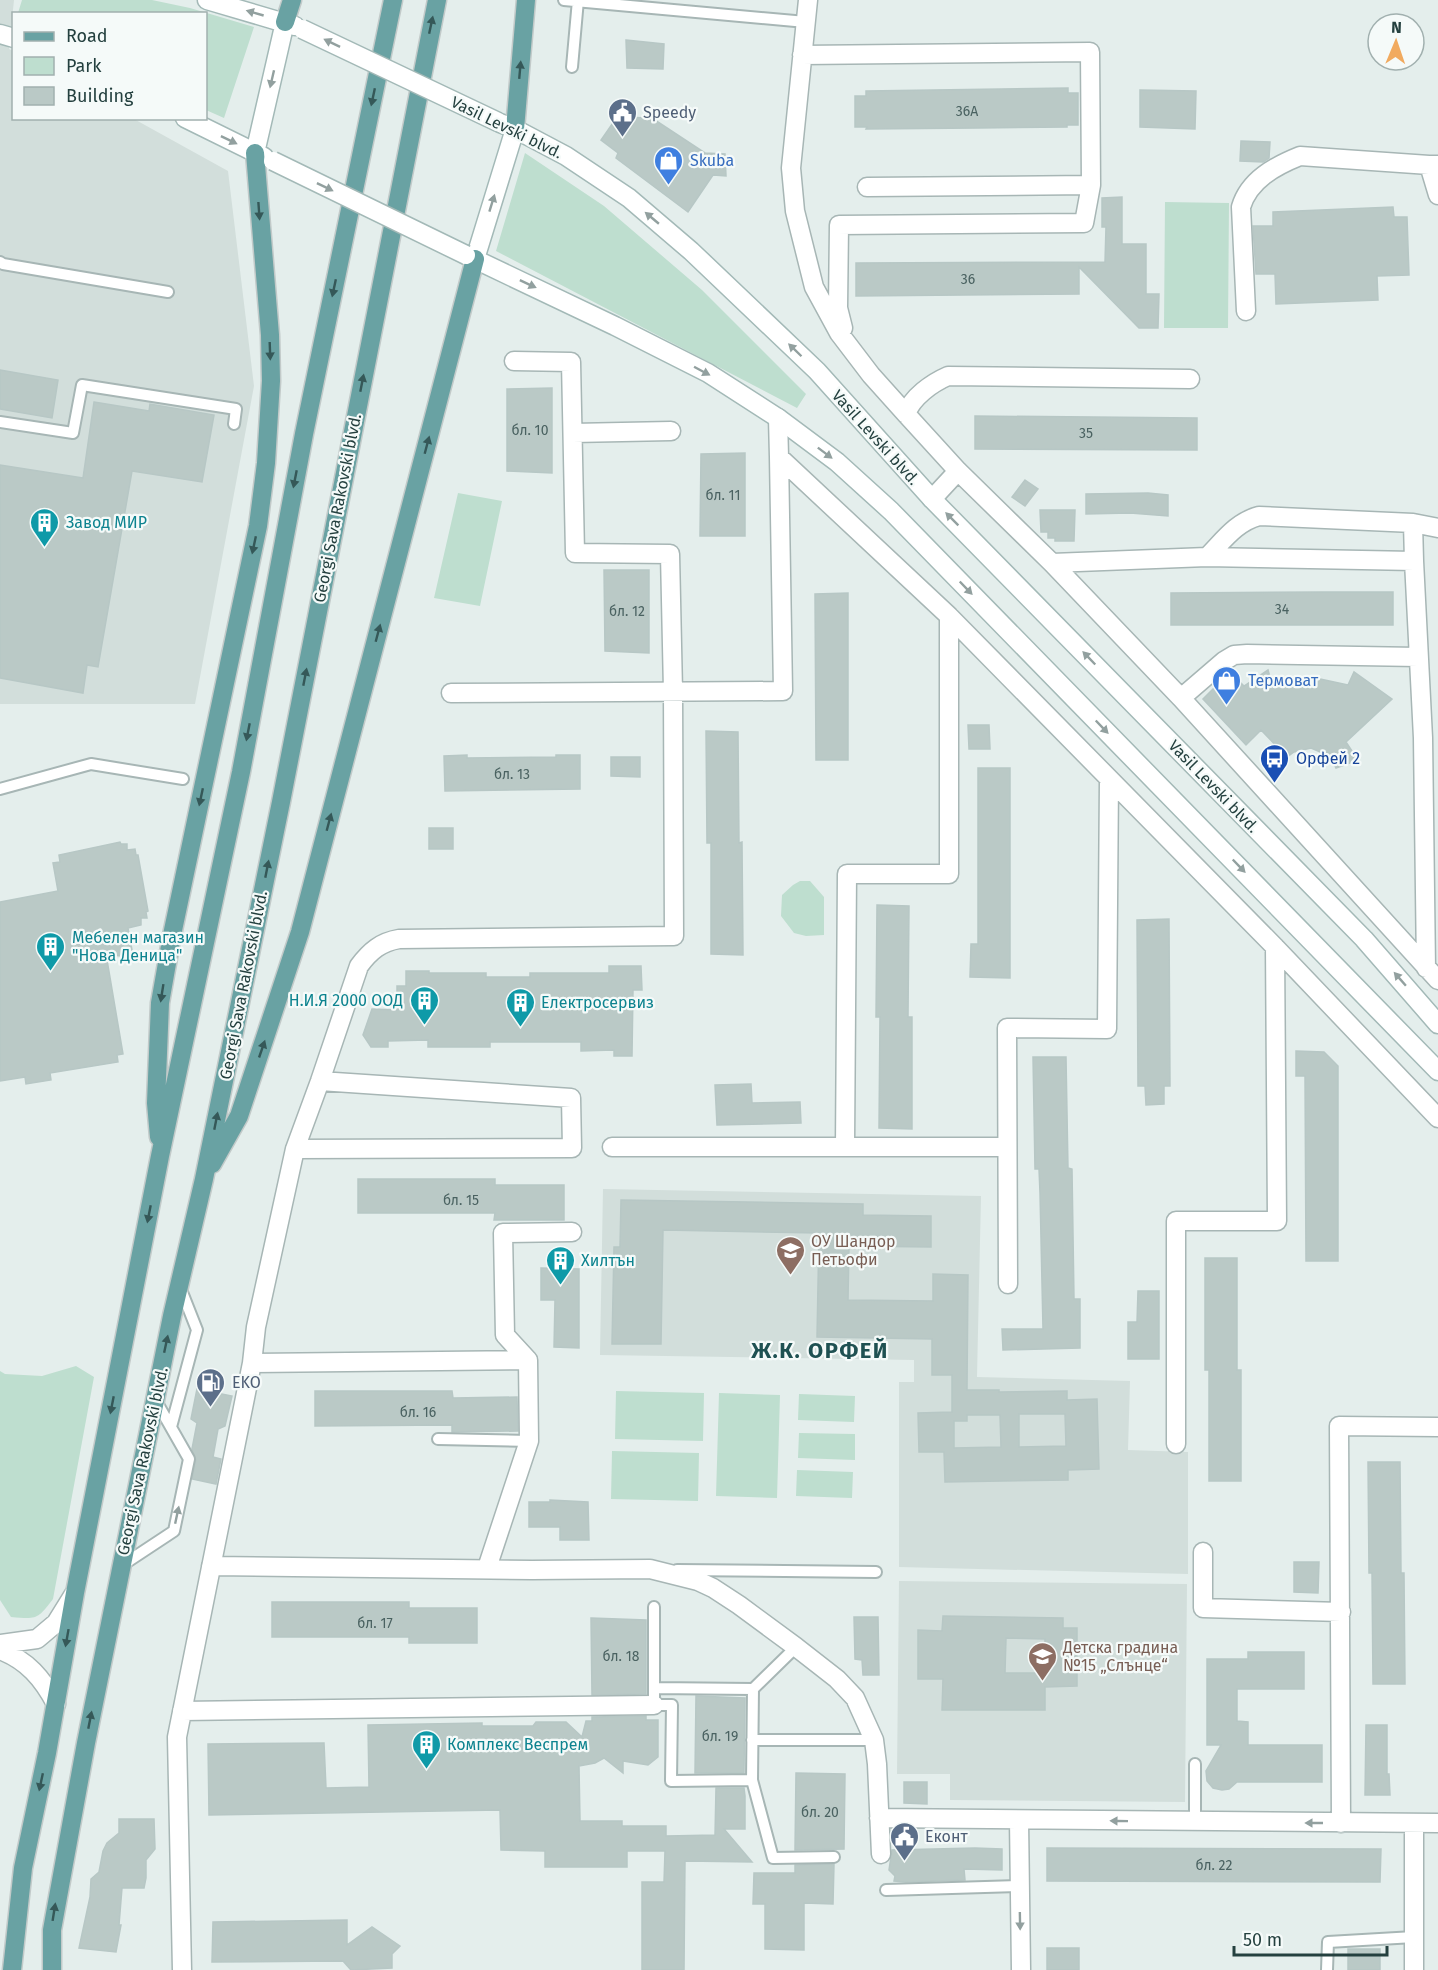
<svg xmlns="http://www.w3.org/2000/svg" width="1438" height="1970" viewBox="0 0 1438 1970" font-family="'Fira Sans',sans-serif">
  <style>
    .built { fill: #d2dedb }
    .green { fill: #bedecf }
    .building { fill: #bac9c6; stroke: #b7c7c5; stroke-width: 1.5; fill-rule: evenodd }
    .lines { fill: none; stroke-linecap: round; stroke-linejoin: round }
    .lane-casing { stroke: #a7b6b5; stroke-width: 14 }
    .street-casing { stroke: #a7b6b5; stroke-width: 21 }
    .secondary-casing { stroke: #a3b9b7; stroke-width: 21 }
    .primary-casing { stroke: #c2cac9; stroke-width: 21 }
    .lane { stroke: #fff; stroke-width: 10 }
    .street { stroke: #fff; stroke-width: 18 }
    .secondary { stroke: #fff; stroke-width: 18 }
    .primary { stroke: #69a2a3; stroke-width: 18 }
    .secondary-bridge-casing { stroke: #a3b9b7; stroke-width: 21; stroke-linecap: butt }
    .secondary-bridge { stroke: #fff; stroke-width: 18 }
    .oneway { fill: #92a09f }
    .oneway2 { fill: #355858 }
    .labels { text-anchor: middle; stroke-width: 4.5; stroke-linejoin: round; paint-order: stroke }
    .number-label { font-size: 14px; fill: #4a6261 }
    .service-label { font-size: 16px; fill: #4e5e75; stroke: #f5faf9; text-anchor: start }
    .street-label { font-size: 16px; fill: #24403f; stroke: #f5faf9 }
    .shop-label { font-size: 16px; fill: #366cbe; stroke: #f5faf9; text-anchor: start }
    .culture-label { font-size: 16px; fill: #0d838f; stroke: #f5faf9; text-anchor: start }
    .transit-label { font-size: 16px; fill: #164399; stroke: #f5faf9; text-anchor: start }
    .education-label { font-size: 16px; fill: #785e54; stroke: #f5faf9; text-anchor: start }
    .district-label { font-size: 22px; font-weight: bold; letter-spacing: 1.5px; fill: #1f5152; stroke: #f5faf9 }
  </style>
  <rect width="100%" height="100%" fill="#e4eeec"/>
  <path class="built" d="M0 0H14L9 49 13 51 14 118 134 119 228 171 254 386 195 704H0Z
    M603 1189 981 1196 977 1377 1130 1381 1128 1450 1188 1452V1574L899 1567V1382H914V1360L600 1355Z
    M899 1581 1187 1584 1185 1802 950 1800V1774H897Z"/>
  <path class="green" d="M22 0H152L190 8 254 27 224 118 206 110V14L18 13Z
    M525 153 604 206 702 290 806 394 797 408 496 251Z
    M1165 202 1229 203 1228 328H1164Z
    M458 493 502 501 480 606 434 598Z
    M800 881H810L824 897V935L806 936 794 933 781 916 782 895 793 885Z
    M76 1366 94 1377 53 1599C37 1620 37 1619 11 1617L0 1600V1371L5 1374 42 1376Z
    M616 1391 704 1393 703 1441 615 1439Z
    M719 1393 780 1395 777 1498 716 1496Z
    M799 1394 855 1396 854 1422 798 1420Z
    M799 1433 855 1434V1460L798 1458Z
    M612 1451 699 1453 698 1501 611 1499Z
    M797 1470 853 1472 852 1498 796 1496Z"/>
  <path class="building" d="M626 40 664 44 663 69 627 68Z
    M1068 88V93H1078V125H1067V127L978 128 866 129 867 127H855V96H866V91Z
    M1140 90 1196 91 1195 129 1140 127Z
    M617 117 652 118 705 153 725 154 726 176 713 175 688 212 616 158 618 153 601 140Z
    M1241 141 1270 142 1269 158 1263 162 1240 161Z
    M1122 197V244H1146V294H1159L1158 328H1139L1079 267V294L856 296V263L1105 262 1106 227H1102V198Z
    M1393 207 1394 217H1407L1409 275 1377 276 1378 300 1276 304 1275 274H1256L1253 226H1273V212Z
    M0 370 58 380 52 418 0 409Z
    M552 388V473L507 471V389Z
    M94 402 149 411 150 404 214 415 202 482 132 471 98 667 87 665 83 693 0 678V465L83 478Z
    M975 416 1197 418V450L975 449Z
    M745 453V536H700L701 454Z
    M1025 480 1038 489 1025 506 1012 497Z
    M1148 493 1168 495V516L1130 513 1086 514V494Z
    M1040 510H1075L1074 541H1055V538H1048V532H1041Z
    M604 570H649V653L605 651Z
    M1323 592H1393V625H1171V593Z
    M848 593V760H816L815 594Z
    M1268 670 1272 684 1311 677 1348 685 1354 672 1392 699 1346 742 1358 760 1336 768 1332 760 1325 754 1311 748 1294 752 1287 757 1261 730 1246 745 1203 699 1230 672 1244 686Z
    M968 725H989L990 749H969Z
    M706 731 738 732 739 843 742 842 743 955 711 954V843H707Z
    M467 755V758L556 757V755H580V789L445 791 444 756Z
    M611 757H640V777L611 776Z
    M978 768H1010V978L970 977 971 944H978Z
    M429 828H453V849H429Z
    M120 842 121 844H127V850L135 849 136 855H138L148 911 146 912 147 918H141V925L128 928 132 950 127 957 106 954 123 1054 117 1055 118 1062 50 1073 51 1080 26 1084 25 1077 0 1081V902L58 891 53 863 60 862 59 855Z
    M877 905 909 906 908 1017H912V1129L879 1128 880 1017H876Z
    M1169 919 1170 1086H1164V1104L1146 1105 1145 1086H1138L1137 920Z
    M609 966H641L642 990H633L632 1056H614V1050L581 1051V1042H490V1047H428V1040L388 1041V1047H371L363 1035 372 1009 397 1010V986H406V971H429V973H486V977H530V973H609Z
    M1296 1051 1324 1052 1338 1066V1261H1306L1305 1076H1296Z
    M1033 1057H1066L1068 1168 1072 1169 1074 1299H1080V1348L1003 1350 1002 1329H1043L1040 1193 1039 1169H1035Z
    M751 1084 752 1103 800 1102 801 1123 717 1125 715 1085Z
    M358 1179H495V1185H564V1220H494L495 1213H358Z
    M621 1200 863 1204V1215L931 1216V1247L849 1246 848 1300 933 1301V1274L968 1275 967 1390H999V1392L1067 1391V1400L1097 1399 1099 1469 1068 1470V1480L945 1482 944 1452H919L918 1413 952 1412V1375H932V1339L817 1337 819 1233 663 1230 661 1344H612L614 1247H620ZM1019 1414H1065L1066 1446 1019 1447ZM967 1415H1000L1001 1447 954 1448V1421H967Z
    M1205 1258H1237V1370H1241V1481H1209V1370H1205Z
    M541 1268 579 1269V1348L554 1347 555 1300H541Z
    M1138 1291H1159V1359H1128V1322H1137Z
    M197 1389 232 1396 225 1426 218 1429 213 1457 221 1459 216 1484 192 1479 196 1460 192 1449 197 1423 191 1419Z
    M315 1391H452L453 1398 517 1397 518 1431 452 1432V1425L315 1426Z
    M1368 1462H1400L1401 1573H1404L1405 1684H1373L1372 1573H1369Z
    M550 1500 588 1502 589 1540H560V1527H529V1502H550Z
    M1294 1562H1319L1318 1593 1294 1592Z
    M272 1602H409V1608H477V1643H409V1637H272Z
    M943 1616 1063 1618V1628H1077V1686L1045 1687V1710H942L943 1679H918V1630L942 1631ZM1006 1638 1045 1639 1044 1673H1005Z
    M854 1617H878L879 1675H863L862 1660 855 1659Z
    M591 1618 646 1620V1694L592 1695Z
    M1248 1652H1304V1689H1237V1721L1248 1722V1745H1322V1782H1237L1229 1789 1222 1790 1213 1788 1207 1781 1206 1771 1221 1745H1207V1659H1248Z
    M696 1696 745 1698 744 1773H695Z
    M646 1716V1720H658V1757L648 1765 623 1761V1773L604 1758 595 1763 579 1766 580 1821H622V1826H666V1836L715 1835 716 1788H744L745 1796V1829H724L752 1862 685 1861 684 1970H642V1882H664L665 1851H627V1867H545V1851L501 1850 500 1810 209 1815 208 1744 324 1743 326 1788 369 1787 368 1725 482 1723V1726H533L536 1722H566L582 1737 586 1721H592V1717Z
    M1366 1725H1387V1774H1389L1390 1795H1365Z
    M796 1773 845 1774 844 1849 795 1850Z
    M904 1782H927V1804L904 1803Z
    M119 1819H154L155 1849 146 1860V1878L144 1888H122L119 1925H121L116 1952 79 1948 90 1897 91 1879 99 1872 103 1851 107 1843 119 1833Z
    M975 1848 1002 1849V1870L964 1869 965 1880 906 1882 894 1881 895 1876 889 1870 892 1850Z
    M1047 1848 1381 1849 1380 1882 1047 1881Z
    M834 1864 833 1904 804 1903V1950L765 1949V1904H753L754 1873H795V1865Z
    M347 1920V1945L372 1927 400 1946 392 1954V1968L351 1970 343 1961 212 1962 213 1922Z
    M1047 1948H1079V1970H1047Z
    M1348 1949H1380V1970H1348Z"/>
  <g class="lines">
    <defs>
      <path id="lane" d="M564 0 806 22
        M572 67 578 0
        M0 262 3 264 168 292
        M0 422 73 433 82 385 236 409 234 424
        M0 789 91 764 183 779
        M171 1427 197 1330 180 1287
        M438 1439 529 1441
        M121 1566 174 1531 189 1459 156 1401
        M677 1570 876 1572
        M654 1607V1688
        M796 1647 753 1689 654 1688V1705H672L671 1781 752 1780 773 1858 834 1857
        M752 1740H874
        M1195 1764V1822
        M752 1780 753 1689
        M886 1890 1019 1886
        M1327 1970 1328 1942 1414 1937"/>
      <path id="street" d="M808 0 791 168 795 211 814 287 839 333 871 375 906 414 958 471 1052 563 1181 698 1438 980
        M802 55 1090 52 1091 185 1084 223 839 225 838 308 843 328
        M1438 165H1429L1438 195
        M867 187 1091 185
        M1246 311 1241 207C1249 180 1275 166 1300 156L1429 165
        M906 414C912 397 932 383 948 376L1190 379
        M778 418 779 457 949 616 1275 947 1438 1118
        M573 433 671 431
        M932 499 958 471
        M1207 557C1223 541 1236 522 1259 516L1413 523 1438 528
        M1414 561 1423 738 1426 968
        M1052 563 1207 557 1414 561 1413 523
        M451 693 783 691 779 457
        M1181 698 1224 661 1234 655 1247 654 1418 657
        M845 1146 847 874H949V616
        M612 1147H1007
        M295 1149 572 1148 571 1098 320 1081
        M1008 1284 1007 1028 1107 1029 1109 779
        M252 1363 528 1360
        M1176 1444V1221H1277L1275 947
        M1203 1552V1608L1341 1612
        M211 1566 532 1570 650 1569 698 1581 713 1588 739 1605 796 1647 837 1679 855 1698 874 1740 877 1764 881 1854
        M487 1568 529 1441 528 1360 505 1335 503 1233 572 1232
        M0 1644 37 1639 56 1623 74 1594
        M0 1650C27 1660 43 1679 56 1704
        M182 1711 654 1705
        M879 1818 1438 1823
        M1019 1820 1021 1970
        M1341 1823 1339 1426 1438 1427
        M1414 1823V1970
        M182 1970 177 1737 252 1363 256 1327 295 1149 320 1081 359 966C370 951 381 942 399 939L674 936 673 691 670 554 575 553 571 362 514 361"/>
      <path id="secondary" d="M207 0 295 26
        M0 34 14 38
        M185 118 264 157
        M500 123 515 129 566 156 629 198 691 251 817 371 932 499 1364 939 1438 1024
        M255 153 285 22
        M466 255 615 326 708 373 778 418 837 462 891 511 1438 1071
        M475 259 515 129"/>
      <path id="primary" d="M285 22 292 0
        M515 129 526 0
        M159 1137 156 1103 160 1003 172 935 258 526 266 463 271 381 270 335 255 153
        M212 1164 239 1116 300 932 475 259
        M12 1970 23 1868 47 1753 75 1593 160 1156 241 772 304 434 393 0
        M52 1970V1930L86 1743 172 1316 204 1179 281 802 437 0"/>
    </defs>
    <use href="#lane" class="lane-casing"/>
    <use href="#street" class="street-casing"/>
    <use href="#secondary" class="secondary-casing"/>
    <use href="#primary" class="primary-casing"/>
    <use href="#lane" class="lane"/>
    <use href="#street" class="street"/>
    <use href="#secondary" class="secondary"/>
    <use href="#primary" class="primary"/>
    <defs>
      <path id="secondary-bridge" d="M302 29 498 122
        M273 161 466 255"/>
    </defs>
    <use href="#secondary-bridge" class="secondary-bridge-casing"/>
    <use href="#secondary-bridge" class="secondary-bridge"/>
  </g>
  <defs><path id="oneway-solid" d="M-6-.8H1V-3.2L6.5 0L1 3.2V.8H-6Z" transform="scale(1.5)"/></defs>
  <g class="oneway">
    <use href="#oneway-solid" transform="translate(255 13) rotate(-164)"/>
    <use href="#oneway-solid" transform="translate(332 43) rotate(-154)"/>
    <use href="#oneway-solid" transform="translate(272 79) rotate(103)"/>
    <use href="#oneway-solid" transform="translate(229 140) rotate(26)"/>
    <use href="#oneway-solid" transform="translate(325 187) rotate(26)"/>
    <use href="#oneway-solid" transform="translate(492 203) rotate(-73)"/>
    <use href="#oneway-solid" transform="translate(652 218) rotate(-140)"/>
    <use href="#oneway-solid" transform="translate(528 284) rotate(25)"/>
    <use href="#oneway-solid" transform="translate(795 350) rotate(-136)"/>
    <use href="#oneway-solid" transform="translate(702 371) rotate(28)"/>
    <use href="#oneway-solid" transform="translate(825 453) rotate(37)"/>
    <use href="#oneway-solid" transform="translate(952 519) rotate(-135)"/>
    <use href="#oneway-solid" transform="translate(966 588) rotate(46)"/>
    <use href="#oneway-solid" transform="translate(1089 658) rotate(-134)"/>
    <use href="#oneway-solid" transform="translate(1102 727) rotate(46)"/>
    <use href="#oneway-solid" transform="translate(1239 866) rotate(46)"/>
    <use href="#oneway-solid" transform="translate(1400 979) rotate(-131)"/>
    <use href="#oneway-solid" transform="translate(177 1515) rotate(-78)"/>
    <use href="#oneway-solid" transform="translate(1119 1821) rotate(-179)"/>
    <use href="#oneway-solid" transform="translate(1314 1823) rotate(-180)"/>
    <use href="#oneway-solid" transform="translate(1020 1921) rotate(89)"/>
  </g>
  <g class="oneway2">
    <use href="#oneway-solid" transform="translate(431 25) rotate(-78)"/>
    <use href="#oneway-solid" transform="translate(520 70) rotate(-85)"/>
    <use href="#oneway-solid" transform="translate(373 97) rotate(102)"/>
    <use href="#oneway-solid" transform="translate(259 211) rotate(86)"/>
    <use href="#oneway-solid" transform="translate(334 288) rotate(102)"/>
    <use href="#oneway-solid" transform="translate(270 351) rotate(88)"/>
    <use href="#oneway-solid" transform="translate(362 383) rotate(-79)"/>
    <use href="#oneway-solid" transform="translate(427 445) rotate(-75)"/>
    <use href="#oneway-solid" transform="translate(295 479) rotate(101)"/>
    <use href="#oneway-solid" transform="translate(254 545) rotate(102)"/>
    <use href="#oneway-solid" transform="translate(378 633) rotate(-75)"/>
    <use href="#oneway-solid" transform="translate(305 677) rotate(-79)"/>
    <use href="#oneway-solid" transform="translate(248 732) rotate(101)"/>
    <use href="#oneway-solid" transform="translate(201 797) rotate(102)"/>
    <use href="#oneway-solid" transform="translate(329 822) rotate(-75)"/>
    <use href="#oneway-solid" transform="translate(267 869) rotate(-79)"/>
    <use href="#oneway-solid" transform="translate(162 993) rotate(99)"/>
    <use href="#oneway-solid" transform="translate(262 1049) rotate(-71)"/>
    <use href="#oneway-solid" transform="translate(216 1121) rotate(-79)"/>
    <use href="#oneway-solid" transform="translate(149 1214) rotate(101)"/>
    <use href="#oneway-solid" transform="translate(166 1344) rotate(-78)"/>
    <use href="#oneway-solid" transform="translate(112 1405) rotate(101)"/>
    <use href="#oneway-solid" transform="translate(67 1638) rotate(100)"/>
    <use href="#oneway-solid" transform="translate(90 1720) rotate(-79)"/>
    <use href="#oneway-solid" transform="translate(41 1782) rotate(102)"/>
    <use href="#oneway-solid" transform="translate(54 1912) rotate(-81)"/>
  </g>
  <defs>
    <symbol id="civic-pin" viewBox="-11 -11 22 30"><path d="M0 17L-7.5 6A9.5 9.5 0 1 1 7.5 6Z" fill="#5c6f8a" stroke="#f5faf9"/><path d="M-.6-6.5H3V-4.5H.6V-3L4-1V1h2V6H-6V1h2V-1L-.6-3ZM-1.2 2.5V6h2.4V2.5Z" fill="#fff"/></symbol>
    <symbol id="shop-pin" viewBox="-11 -11 22 30"><path d="M0 17L-7.5 6A9.5 9.5 0 1 1 7.5 6Z" fill="#3f7fe0" stroke="#f5faf9"/><path d="M-5-2.5h2.3a2.7 3.5 0 0 1 5.4 0H5L5.5 6h-11ZM-1.5-2.5h3a1.5 2.3 0 0 0-3 0Z" fill="#fff"/></symbol>
    <symbol id="building-pin" viewBox="-11 -11 22 30"><path d="M0 17L-7.5 6A9.5 9.5 0 1 1 7.5 6Z" fill="#0f9aa8" stroke="#f5faf9"/><path d="M-4-6H4V6H1V3H-1V6H-4ZM-2.5-4.3h1.7v1.8h-1.7ZM.8-4.3h1.7v1.8H.8ZM-2.5-1h1.7V.8h-1.7ZM.8-1h1.7V.8H.8Z" fill="#fff"/></symbol>
    <symbol id="bus-pin" viewBox="-11 -11 22 30"><path d="M0 17L-7.5 6A9.5 9.5 0 1 1 7.5 6Z" fill="#1a4fb4" stroke="#f5faf9"/><path d="M-5-6H5V4H4V6H2V4H-2V6H-4V4H-5ZM-3.5-4V0h7V-4ZM-3.5 1.2v1.5H-2V1.2ZM2 1.2v1.5H3.5V1.2Z" fill="#fff"/></symbol>
    <symbol id="school-pin" viewBox="-11 -11 22 30"><path d="M0 17L-7.5 6A9.5 9.5 0 1 1 7.5 6Z" fill="#8d6e63" stroke="#f5faf9"/><path d="M0-5L7-2L0 1L-7-2ZM-4 1L0 2.5L4 1V4Q0 6-4 4Z" fill="#fff"/></symbol>
    <symbol id="fuel-pin" viewBox="-11 -11 22 30"><path d="M0 17L-7.5 6A9.5 9.5 0 1 1 7.5 6Z" fill="#5c6f8a" stroke="#f5faf9"/><path d="M-5.5-6h7V0h2V4h1.3V-2.5L3-4.5l.8-.8L6-3V5H2.5V1h-1V6h-7ZM-4.2-4.7v3.2H.2V-4.7Z" fill="#fff"/></symbol>
  </defs>
  <g fill-rule="evenodd">
    <use href="#civic-pin" x="606" y="96" width="33" height="45"/>
    <use href="#shop-pin" x="652" y="144" width="33" height="45"/>
    <use href="#building-pin" x="28" y="506" width="33" height="45"/>
    <use href="#shop-pin" x="1210" y="664" width="33" height="45"/>
    <use href="#bus-pin" x="1258" y="742" width="33" height="45"/>
    <use href="#building-pin" x="34" y="930" width="33" height="45"/>
    <use href="#building-pin" x="408" y="984" width="33" height="45"/>
    <use href="#building-pin" x="504" y="986" width="33" height="45"/>
    <use href="#school-pin" x="774" y="1234" width="33" height="45"/>
    <use href="#building-pin" x="544" y="1244" width="33" height="45"/>
    <use href="#fuel-pin" x="194" y="1366" width="33" height="45"/>
    <use href="#school-pin" x="1026" y="1640" width="33" height="45"/>
    <use href="#building-pin" x="410" y="1728" width="33" height="45"/>
    <use href="#civic-pin" x="888" y="1820" width="33" height="45"/>
  </g>
  <g class="labels">
    <g class="number-label">
      <text x="967" y="116">36А</text>
      <text x="968" y="284">36</text>
      <text x="530" y="435">бл. 10</text>
      <text x="1086" y="438">35</text>
      <text x="723" y="500">бл. 11</text>
      <text x="1282" y="614">34</text>
      <text x="627" y="616">бл. 12</text>
      <text x="512" y="779">бл. 13</text>
      <text x="461" y="1205">бл. 15</text>
      <text x="418" y="1417">бл. 16</text>
      <text x="375" y="1628">бл. 17</text>
      <text x="621" y="1661">бл. 18</text>
      <text x="720" y="1741">бл. 19</text>
      <text x="820" y="1817">бл. 20</text>
      <text x="1214" y="1870">бл. 22</text>
    </g>
    <g class="service-label">
      <text x="643" y="118">Speedy</text>
      <text x="232" y="1388">EKO</text>
      <text x="925" y="1842">Еконт</text>
    </g>
    <g class="street-label">
      <text transform="translate(507 127) rotate(26)" y="6">Vasil Levski blvd.</text>
      <text transform="translate(876 437) rotate(48)" y="6">Vasil Levski blvd.</text>
      <text transform="translate(337 508) rotate(-79)" y="6">Georgi Sava Rakovski blvd.</text>
      <text transform="translate(1214 786) rotate(46)" y="6">Vasil Levski blvd.</text>
      <text transform="translate(243 985) rotate(-79)" y="6">Georgi Sava Rakovski blvd.</text>
      <text transform="translate(142 1461) rotate(-78)" y="6">Georgi Sava Rakovski blvd.</text>
    </g>
    <g class="shop-label">
      <text x="690" y="166">Skuba</text>
      <text x="1248" y="686">Термоват</text>
    </g>
    <g class="culture-label">
      <text x="66" y="528">Завод МИР</text>
      <text x="72" y="943">Мебелен магазин<tspan x="72" dy="18">"Нова Деница"</tspan></text>
      <text x="403" y="1006" text-anchor="end">Н.И.Я 2000 ООД</text>
      <text x="541" y="1008">Електросервиз</text>
      <text x="581" y="1266">Хилтън</text>
      <text x="447" y="1750">Комплекс Веспрем</text>
    </g>
    <g class="transit-label">
      <text x="1296" y="764">Орфей 2</text>
    </g>
    <g class="education-label">
      <text x="811" y="1247">ОУ Шандор<tspan x="811" dy="18">Петьофи</tspan></text>
      <text x="1063" y="1653">Детска градина<tspan x="1063" dy="18">№15 „Слънце“</tspan></text>
    </g>
    <g class="district-label">
      <text x="820" y="1358">Ж.К. ОРФЕЙ</text>
    </g>
  </g>
  <rect x="12" y="12" width="195" height="108" fill="#f5faf9" stroke="#a1b0af" stroke-width="1.5"/>
  <rect x="24" y="32" width="30" height="9" fill="#69a2a3" stroke="#a1b0af" stroke-width="1.5"/>
  <text x="66" y="42" font-size="18" fill="#24403f">Road</text>
  <rect x="24" y="57" width="30" height="18" fill="#bedecf" stroke="#a1b0af" stroke-width="1.5"/>
  <text x="66" y="72" font-size="18" fill="#24403f">Park</text>
  <rect x="24" y="87" width="30" height="18" fill="#bac9c6" stroke="#a1b0af" stroke-width="1.5"/>
  <text x="66" y="102" font-size="18" fill="#24403f">Building</text>
  <g transform="translate(1396 42) rotate(2)"><circle r="28" fill="#f5faf9" stroke="#a1b0af" stroke-width="1.5"/>
  <path d="M0-4.5L10 22L0 15L-10 22Z" fill="#f1aa5f"/>
  <text y="-9" font-size="16" font-weight="bold" text-anchor="middle" fill="#24403f">N</text>
  </g>
  <path d="M1234 1946v9h153v-9" fill="none" stroke="#24403f" stroke-width="3"/>
  <text x="1243" y="1946" font-size="18" fill="#24403f" stroke="#f5faf9" stroke-width="4.5" paint-order="stroke">50 m</text>
</svg>
